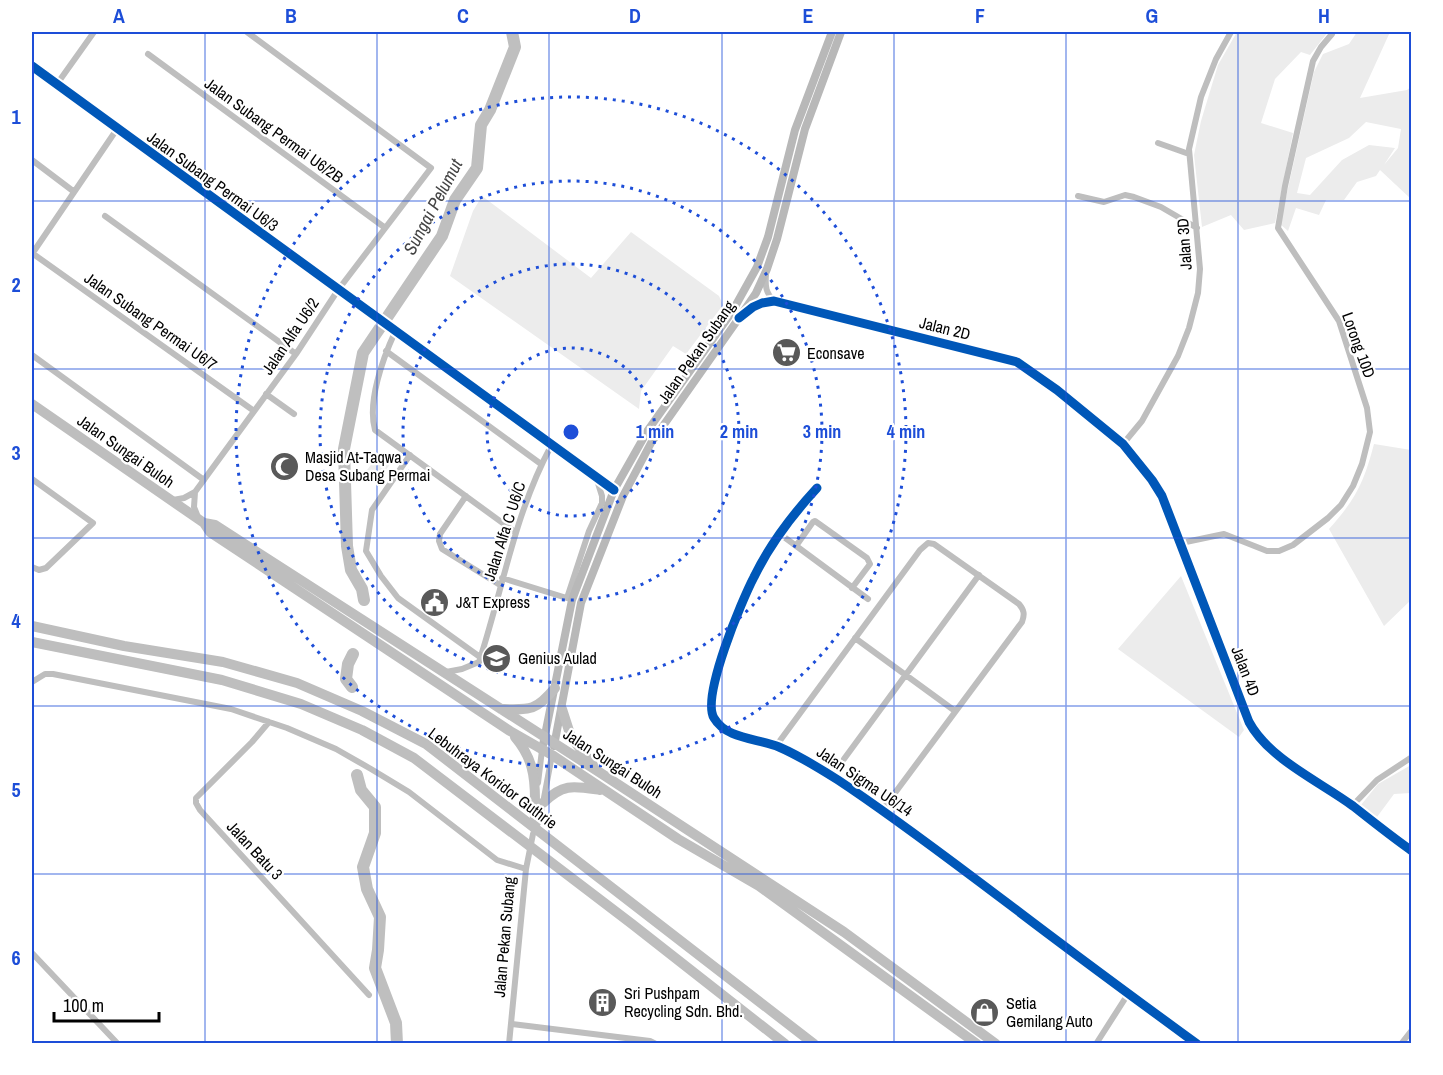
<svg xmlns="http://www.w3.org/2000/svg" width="1443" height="1075" viewBox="0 0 1443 1075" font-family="'Archivo Narrow',sans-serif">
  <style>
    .green { fill: #ececec; fill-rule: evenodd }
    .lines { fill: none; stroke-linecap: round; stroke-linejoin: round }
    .river { stroke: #bfbfbf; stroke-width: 12 }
    .street { stroke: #bebebe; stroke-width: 6 }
    .secondary { stroke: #b8b8b8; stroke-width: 8 }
    .highway { stroke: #bebebe; stroke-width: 10 }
    .cycleway-casing { stroke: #fff; stroke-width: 13 }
    .cycleway { stroke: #0057b8; stroke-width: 9 }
    .grid { fill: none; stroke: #1d4ed8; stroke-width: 1.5; stroke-opacity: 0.55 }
    .ring { fill: none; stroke: #1d4ed8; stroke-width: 3; stroke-dasharray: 3 6 }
    .labels { text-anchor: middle; stroke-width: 4.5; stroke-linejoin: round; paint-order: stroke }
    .street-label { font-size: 16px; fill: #000; stroke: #fff }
    .poi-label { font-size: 16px; fill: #000; stroke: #fff; text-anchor: start }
    .water-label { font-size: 18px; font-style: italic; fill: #444; stroke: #fff }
    .centre { fill: #1d4ed8; stroke: #fff; stroke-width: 3 }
    .ring-label { font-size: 18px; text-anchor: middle; font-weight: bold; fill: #1d4ed8; stroke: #fff; stroke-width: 4.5; stroke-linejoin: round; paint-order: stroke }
    .neatline { fill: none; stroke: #1d4ed8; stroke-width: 2 }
    .grid-label { font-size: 20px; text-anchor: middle; font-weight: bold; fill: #1d4ed8 }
  </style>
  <rect width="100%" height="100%" fill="#fff"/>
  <path class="green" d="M1237 32H1328L1310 55 1301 52 1275 79 1261 123 1293 133 1275 223 1244 230 1231 215 1202 227 1194 155 1201 121 1218 65Z
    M1357 32H1390L1360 98 1407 90 1411 87V199L1380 170 1376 176 1357 182 1344 200H1326L1319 215 1296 208 1288 231 1280 224 1314 72 1323 54 1349 44ZM1366 122 1401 129 1398 148 1384 165 1395 148 1369 145 1342 160 1310 195 1297 193 1306 158 1349 138Z
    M482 196 591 278 631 232 719 296 723 305 686 354 673 346 641 391 639 409 450 276 473 211Z
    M1374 444 1411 450V600L1384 626 1329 529C1356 499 1364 482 1374 444Z
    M379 454 391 463 376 483 364 474Z
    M1181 576 1244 730 1239 737 1118 649Z
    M1411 765V793L1394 794 1377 817 1361 805 1378 784Z"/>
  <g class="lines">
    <path class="river" d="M364 600 362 589 351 570 347 546 344 449 363 353 442 236 455 200 477 168 481 125 490 110 515 47 512 32
      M352 687 346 679 348 664 353 654
      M357 775 361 790 375 807V833L363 867 367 889 380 917 378 950 375 968 396 1023 397 1044"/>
    <path class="street" d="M148 54 384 227
      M32 66 614 490
      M57 84 94 32
      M1158 143 1189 154
      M32 160 73 191
      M1078 196 1104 202 1125 195 1134 197 1161 207 1197 228
      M105 216 296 354
      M32 253 254 411
      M32 254 117 129
      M766 275C765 287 766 293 774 301
      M743 315 762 303 774 301 1017 362 1057 390 1123 444 1152 480 1162 496 1249 722C1269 759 1319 781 1353 806 1372 821 1392 837 1412 851
      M395 332C383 358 367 402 375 430L515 532
      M386 351 541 464
      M32 355 204 480
      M266 394 294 414
      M1123 444 1142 421 1178 356 1189 328 1198 293 1200 269 1189 149 1201 97 1216 59 1231 32
      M410 455 372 510 366 551 381 576 398 598 480 657
      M32 479 93 523 46 568 39 570 32 567
      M817 488C794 513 769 546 754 577 742 600 701 697 714 718 727 740 758 738 779 747 800 756 819 768 838 780 900 821 959 867 1018 911 1077 956 1137 1000 1197 1044
      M195 492 194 507 198 517
      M466 496 440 534 439 541 442 549 500 585
      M173 500 184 498 195 492 296 354 338 290 431 168 247 32
      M780 534 868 599
      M1181 543 1224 534 1267 551H1279L1293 545 1328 518 1341 505 1353 486 1362 464 1370 432 1367 408 1339 321 1278 228 1285 186 1313 61 1321 47 1332 34
      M796 546 813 522 815 521 867 558 870 564 852 588
      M502 578 570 599
      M567 598 589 531 602 503V496L597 480
      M855 638 955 711
      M446 672 462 669 479 662C503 589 514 515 551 446
      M32 682 45 674H53L231 709 287 728 336 749 371 769 409 792 497 860 526 869
      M269 722 252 742 196 798V803L200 810 369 995
      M776 746 920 550 928 543 934 544 1019 604C1024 610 1025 614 1022 622L883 809
      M844 759 979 575
      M538 783 542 750
      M1352 806 1377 780 1412 757
      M532 824 535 799
      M32 953 118 1044
      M512 1024 650 1041 656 1044
      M509 1044 526 869 533 834 538 823 543 803 552 755
      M1096 1044 1128 994
      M1401 1044 1412 1030"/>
    <path class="secondary" d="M554 746 581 603 623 496 651 443 739 318 756 293 767 269 777 239 805 129 841 32
      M542 750 572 600 614 490 648 430 732 312 757 267 768 237 795 130 832 32"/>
    <path class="highway" d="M32 404 204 523 210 532 510 731 552 755 678 839 759 886 977 1044
      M204 523 215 525 596 770 844 932 996 1044
      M32 626 124 646 223 662 297 683 362 711 426 744 814 1044
      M32 642 222 680 301 704 362 730 414 758 632 924 785 1044
      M501 709C530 710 536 711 555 688
      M562 709 571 737 593 765
      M515 737C532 757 535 775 535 800
      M543 803C563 783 574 786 600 790"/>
    <defs>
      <path id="cycleway" d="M32 66 614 490
        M739 318 753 307 762 303 774 301 1017 362 1057 390 1123 444 1152 480 1162 496 1249 722C1269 759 1319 781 1353 806 1372 821 1392 837 1412 851
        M817 488C794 513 769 546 754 577 742 600 701 697 714 718 727 740 758 738 779 747 800 756 819 768 838 780 900 821 959 867 1018 911 1077 956 1137 1000 1197 1044"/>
    </defs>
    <use href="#cycleway" class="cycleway-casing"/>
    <use href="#cycleway" class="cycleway"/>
  </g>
  <path class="grid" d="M205 32V1044M377 32V1044M549 32V1044M722 32V1044M894 32V1044M1066 32V1044M1238 32V1044M32 201H1412M32 369H1412M32 538H1412M32 706H1412M32 874H1412"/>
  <g class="ring">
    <circle cx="571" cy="432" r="84"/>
    <circle cx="571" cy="432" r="168"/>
    <circle cx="571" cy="432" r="251"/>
    <circle cx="571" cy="432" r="335"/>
  </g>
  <defs>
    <symbol id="supermarket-disc" viewBox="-11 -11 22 22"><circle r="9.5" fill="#595959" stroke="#fff"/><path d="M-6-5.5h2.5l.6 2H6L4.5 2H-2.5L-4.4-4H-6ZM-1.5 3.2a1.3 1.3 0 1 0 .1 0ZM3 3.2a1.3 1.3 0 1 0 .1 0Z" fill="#fff"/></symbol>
    <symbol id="mosque-disc" viewBox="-11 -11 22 22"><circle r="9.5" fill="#595959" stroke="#fff"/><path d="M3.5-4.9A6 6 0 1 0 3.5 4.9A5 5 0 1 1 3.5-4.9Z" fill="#fff"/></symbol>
    <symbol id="civic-disc" viewBox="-11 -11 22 22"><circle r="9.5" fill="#595959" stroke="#fff"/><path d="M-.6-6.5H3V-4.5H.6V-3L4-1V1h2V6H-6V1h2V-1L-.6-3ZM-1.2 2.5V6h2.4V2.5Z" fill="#fff"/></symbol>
    <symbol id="school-disc" viewBox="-11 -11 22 22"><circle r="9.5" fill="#595959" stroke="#fff"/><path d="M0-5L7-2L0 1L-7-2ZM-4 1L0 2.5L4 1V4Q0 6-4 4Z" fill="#fff"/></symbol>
    <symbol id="building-disc" viewBox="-11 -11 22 22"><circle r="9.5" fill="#595959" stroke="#fff"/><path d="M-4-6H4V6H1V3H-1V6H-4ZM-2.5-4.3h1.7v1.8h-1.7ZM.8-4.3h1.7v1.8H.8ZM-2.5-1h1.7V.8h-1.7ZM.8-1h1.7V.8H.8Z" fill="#fff"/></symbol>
    <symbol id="shop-disc" viewBox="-11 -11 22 22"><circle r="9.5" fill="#595959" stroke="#fff"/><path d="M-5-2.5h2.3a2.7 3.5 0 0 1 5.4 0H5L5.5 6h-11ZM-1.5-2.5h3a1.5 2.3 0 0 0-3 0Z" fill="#fff"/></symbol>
  </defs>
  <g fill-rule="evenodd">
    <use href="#supermarket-disc" x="770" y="336" width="33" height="33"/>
    <use href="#mosque-disc" x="268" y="450" width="33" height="33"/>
    <use href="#civic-disc" x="418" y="586" width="33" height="33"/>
    <use href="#school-disc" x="480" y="642" width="33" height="33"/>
    <use href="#building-disc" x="586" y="986" width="33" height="33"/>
    <use href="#shop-disc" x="968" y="996" width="33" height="33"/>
  </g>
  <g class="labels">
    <g class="street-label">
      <text transform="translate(274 130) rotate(36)" y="6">Jalan Subang Permai U6/2B</text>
      <text transform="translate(213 181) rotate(36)" y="6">Jalan Subang Permai U6/3</text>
      <text transform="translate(1184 244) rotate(-94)" y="6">Jalan 3D</text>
      <text transform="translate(151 321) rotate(35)" y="6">Jalan Subang Permai U6/7</text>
      <text transform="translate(945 328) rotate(14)" y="6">Jalan 2D</text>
      <text transform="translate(290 336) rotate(-56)" y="6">Jalan Alfa U6/2</text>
      <text transform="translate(1359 345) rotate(70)" y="6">Lorong 10D</text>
      <text transform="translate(696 352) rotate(-55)" y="6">Jalan Pekan Subang</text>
      <text transform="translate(126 451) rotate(35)" y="6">Jalan Sungai Buloh</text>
      <text transform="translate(504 531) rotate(-72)" y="6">Jalan Alfa C U6/C</text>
      <text transform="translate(1246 671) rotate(69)" y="6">Jalan 4D</text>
      <text transform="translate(613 763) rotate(33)" y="6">Jalan Sungai Buloh</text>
      <text transform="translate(493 778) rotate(37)" y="6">Lebuhraya Koridor Guthrie</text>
      <text transform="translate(865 781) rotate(34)" y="6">Jalan Sigma U6/14</text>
      <text transform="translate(255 850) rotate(47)" y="6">Jalan Batu 3</text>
      <text transform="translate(504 937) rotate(-85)" y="6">Jalan Pekan Subang</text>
    </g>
    <g class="poi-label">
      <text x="807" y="359">Econsave</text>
      <text x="305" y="463">Masjid At-Taqwa<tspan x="305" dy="18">Desa Subang Permai</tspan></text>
      <text x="456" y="608">J&amp;T Express</text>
      <text x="518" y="664">Genius Aulad</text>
      <text x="624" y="999">Sri Pushpam<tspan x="624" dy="18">Recycling Sdn. Bhd.</tspan></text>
      <text x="1006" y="1009">Setia<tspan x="1006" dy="18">Gemilang Auto</tspan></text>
    </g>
    <g class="water-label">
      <text transform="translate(433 207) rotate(-62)" y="6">Sungai Pelumut</text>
    </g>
  </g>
  <circle cx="571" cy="432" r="9" class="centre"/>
  <g class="ring-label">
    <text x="655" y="438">1 min</text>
    <text x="739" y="438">2 min</text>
    <text x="822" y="438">3 min</text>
    <text x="906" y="438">4 min</text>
  </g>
  <rect width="1443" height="1075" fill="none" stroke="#ffffff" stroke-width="66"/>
  <path d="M54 1012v9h105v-9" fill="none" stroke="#000000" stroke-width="3"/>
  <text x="63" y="1012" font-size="18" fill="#000000" stroke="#ffffff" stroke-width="4.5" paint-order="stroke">100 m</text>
  <rect x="33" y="33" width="1377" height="1009" class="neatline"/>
  <g class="grid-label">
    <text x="119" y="23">A</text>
    <text x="291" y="23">B</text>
    <text x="463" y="23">C</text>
    <text x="635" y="23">D</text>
    <text x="808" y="23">E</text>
    <text x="980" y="23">F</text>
    <text x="1152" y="23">G</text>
    <text x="1324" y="23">H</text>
    <text x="16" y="124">1</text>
    <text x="16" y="292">2</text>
    <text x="16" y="460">3</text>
    <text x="16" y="628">4</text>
    <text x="16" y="797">5</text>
    <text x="16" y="965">6</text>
  </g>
</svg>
